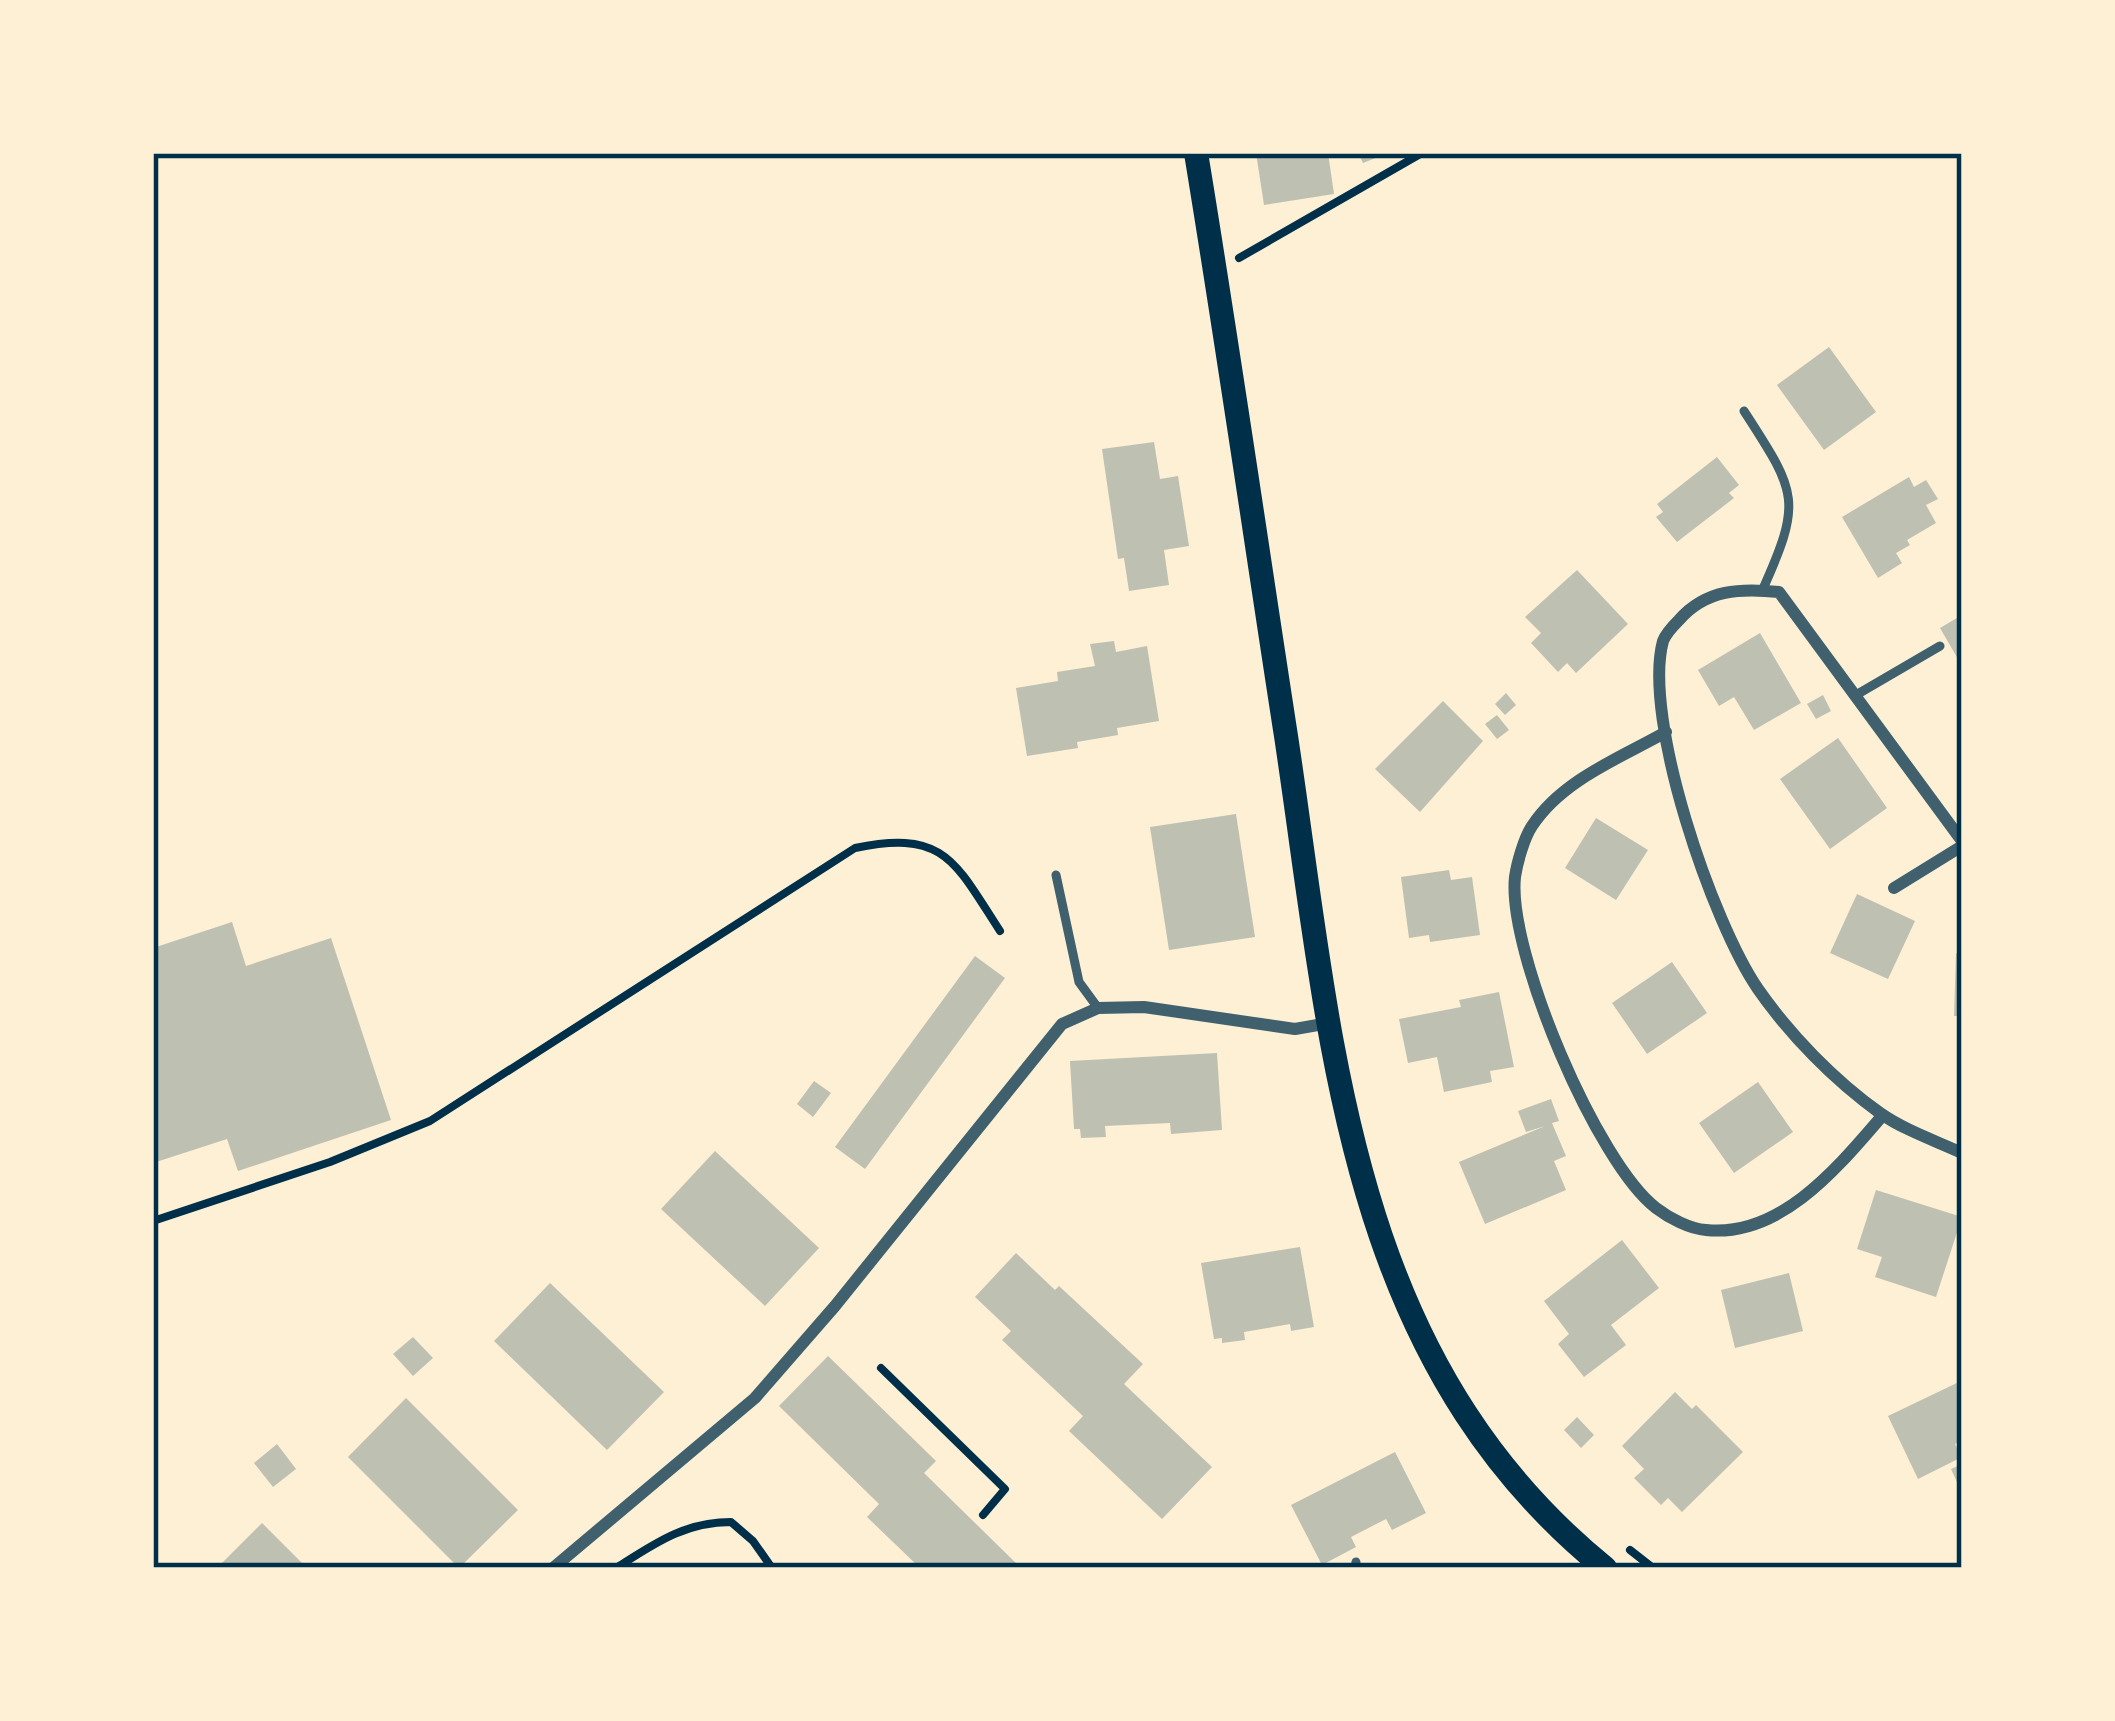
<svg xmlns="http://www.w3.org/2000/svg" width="2115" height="1721" viewBox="0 0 2115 1721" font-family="'IBM Plex Sans',sans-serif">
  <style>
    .building { fill: #bec0b2 }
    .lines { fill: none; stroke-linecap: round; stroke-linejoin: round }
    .path { stroke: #003049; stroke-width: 8 }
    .service { stroke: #3f606c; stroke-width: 9 }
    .minor { stroke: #3f606c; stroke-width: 12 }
    .secondary { stroke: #003049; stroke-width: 24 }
    .neatline { fill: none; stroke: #003049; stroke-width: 4.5 }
  </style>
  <rect width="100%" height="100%" fill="#fdf0d5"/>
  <path class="building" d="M1256 153H1328L1334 194 1264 205Z
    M1358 153H1388L1363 163Z
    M1829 347 1876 412 1824 450 1777 385Z
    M1154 442 1160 479 1178 476 1189 546 1164 550 1169 585 1129 591 1124 558 1118 559 1102 449Z
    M1717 457 1739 485 1729 493 1734 498 1677 542 1656 517 1663 512 1657 504Z
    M1909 477 1914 487 1926 480 1938 499 1926 505 1936 523 1907 540 1910 545 1896 553 1902 563 1878 578 1842 517Z
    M1577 570 1628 624 1576 673 1567 663 1558 672 1531 643 1541 633 1525 617Z
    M1962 615V666L1940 628Z
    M1760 633 1801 703 1754 730 1734 697 1719 706 1698 670Z
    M1114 641 1116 652 1147 646 1159 721 1117 728 1118 735 1077 742 1078 748 1027 756 1016 688 1058 681 1057 672 1095 666 1090 644Z
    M1506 693 1516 705 1505 715 1495 704Z
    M1823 695 1831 711 1816 719 1807 704Z
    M1443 701 1483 741 1420 812 1375 769Z
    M1497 715 1509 730 1497 739 1485 724Z
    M1838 738 1887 808 1830 849 1780 779Z
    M1236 814 1255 937 1169 950 1150 827Z
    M1596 818 1648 850 1616 900 1565 868Z
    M1449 870 1451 880 1472 877 1480 935 1430 942 1429 935 1409 938 1401 877Z
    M1857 894 1915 921 1888 979 1830 953Z
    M232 922 246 966 331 938 391 1120 238 1171 227 1139 153 1163V948Z
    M1956 953 1962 954V1016H1954Z
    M975 956 1005 978 865 1169 835 1147Z
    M1672 962 1707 1013 1647 1054 1612 1003Z
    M1499 992 1514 1067 1490 1071 1492 1082 1444 1092 1437 1057 1408 1063 1399 1019 1461 1007 1459 1000Z
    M1217 1053 1222 1130 1171 1134 1170 1123 1105 1126 1106 1137 1081 1138 1080 1129H1074L1070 1061Z
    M814 1081 831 1093 813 1117 797 1104Z
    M1758 1082 1793 1132 1734 1173 1699 1123Z
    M1551 1099 1559 1121 1552 1123 1566 1156 1554 1161 1566 1190 1485 1224 1459 1162 1545 1126 1526 1132 1518 1111Z
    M715 1151 819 1248 765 1306 661 1209Z
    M1876 1190 1962 1217 1936 1297 1875 1277 1882 1257 1857 1249Z
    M1622 1240 1659 1288 1611 1325 1626 1345 1584 1377 1558 1344 1569 1334 1544 1301Z
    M1300 1247 1314 1327 1291 1331 1290 1324 1244 1332 1245 1340 1222 1343V1338L1214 1339 1201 1263Z
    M1016 1253 1055 1290 1059 1286 1143 1364 1124 1384 1212 1467 1162 1519 1069 1431 1083 1416 1002 1340 1011 1331 975 1297Z
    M1789 1273 1803 1331 1735 1348 1721 1290Z
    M550 1283 664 1392 607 1450 494 1341Z
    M413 1337 433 1358 413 1376 393 1354Z
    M828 1356 936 1461 924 1473 1021 1568H920L867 1517 879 1504 779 1406Z
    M1961 1381 1962 1441 1955 1444 1962 1457 1918 1479 1888 1416Z
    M1675 1392 1692 1409 1696 1405 1743 1452 1682 1512 1668 1498 1661 1505 1634 1478 1644 1469 1622 1446Z
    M406 1398 518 1510 459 1568 348 1457Z
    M1577 1417 1594 1435 1581 1448 1564 1430Z
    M277 1444 296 1469 273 1487 254 1463Z
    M1395 1452 1426 1513 1392 1530 1386 1519 1351 1537 1356 1547 1322 1565 1291 1505Z
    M1962 1464V1493L1951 1469Z
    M262 1523 307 1568H217Z"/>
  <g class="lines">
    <path class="path" d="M1239 258 1422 153
      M153 1221 330 1162 430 1121 855 848C945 829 955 862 1000 931
      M881 1368 1005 1489 983 1515
      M1630 1550 1653 1568
      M616 1568C654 1544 684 1522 731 1522L753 1541 772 1568"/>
    <path class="service" d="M1744 411C1797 493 1803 500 1762 591
      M1856 695 1940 646
      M1056 875 1079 982 1098 1008
      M1355 1568 1356 1562"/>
    <path class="minor" d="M1666 732C1620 758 1562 780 1532 826 1524 838 1517 863 1515 877 1507 951 1597 1163 1656 1208 1669 1218 1690 1229 1706 1230 1781 1238 1839 1166 1883 1115
      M1962 841 1779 592C1741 588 1706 589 1679 620 1673 626 1666 633 1663 641 1642 719 1713 924 1758 989 1790 1035 1834 1080 1880 1113 1904 1130 1936 1141 1962 1153
      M1894 888 1962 846
      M553 1568 755 1398 835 1306 1062 1024 1098 1008 1144 1007 1295 1029 1329 1023"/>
    <path class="secondary" d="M1196 153C1228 347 1256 542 1286 736 1332 1041 1346 1358 1605 1568"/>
  </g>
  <rect width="2115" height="1721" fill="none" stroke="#fdf0d5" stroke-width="312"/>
  <rect x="156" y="156" width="1803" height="1409" class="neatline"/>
</svg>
